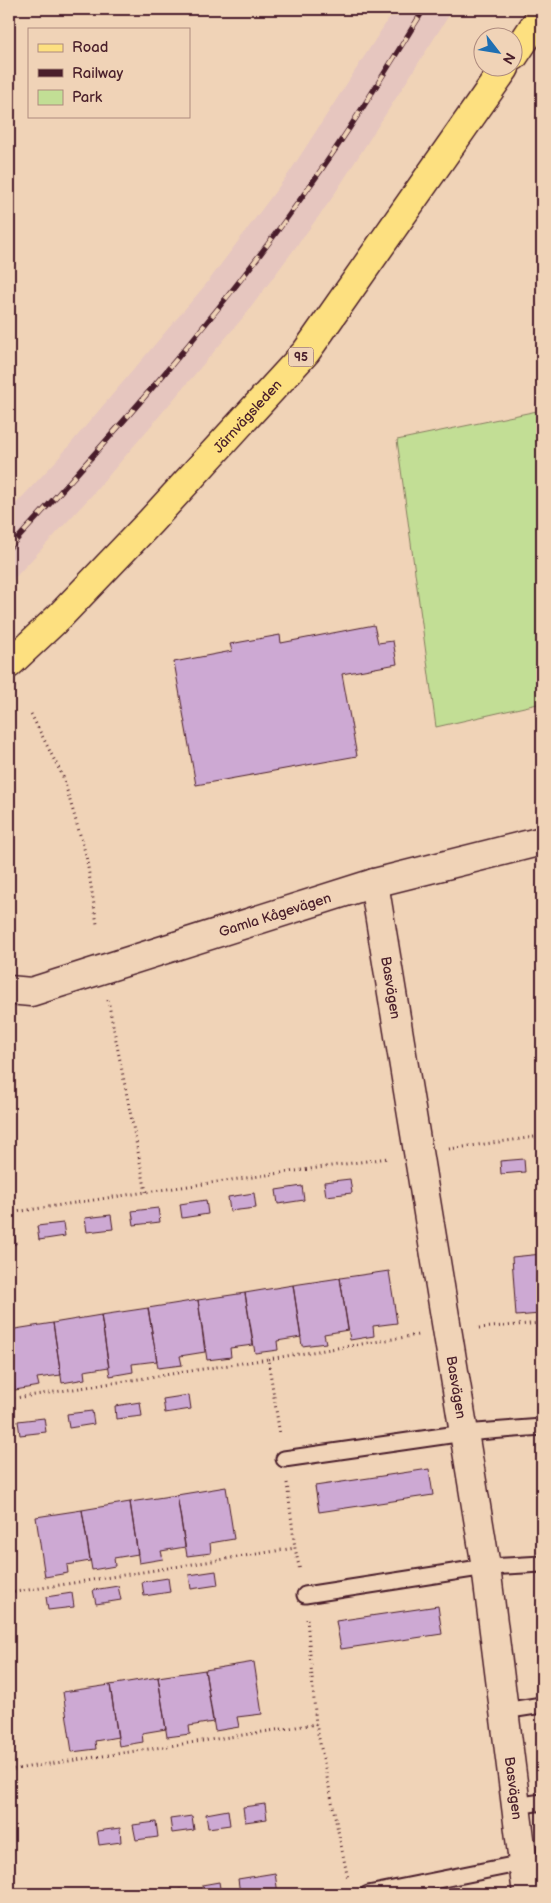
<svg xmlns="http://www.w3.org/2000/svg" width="551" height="1903" viewBox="0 0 551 1903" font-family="'Balsamiq Sans',sans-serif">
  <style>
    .built { fill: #e6c6bf }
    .green { fill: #c2de95; stroke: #867e60 }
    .building { fill: #cda9d3; stroke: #4a1f2b }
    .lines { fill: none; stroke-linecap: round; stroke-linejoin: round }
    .service-casing { stroke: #4a1f2b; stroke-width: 19 }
    .minor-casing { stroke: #4a1f2b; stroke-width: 31 }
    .tertiary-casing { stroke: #4a1f2b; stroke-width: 31 }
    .primary-casing { stroke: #4a1f2b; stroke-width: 31 }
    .path { stroke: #4a1f2b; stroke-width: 3; stroke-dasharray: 1 4; stroke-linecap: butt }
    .service { stroke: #f0d3b7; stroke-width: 15 }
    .minor { stroke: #f0d3b7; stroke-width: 28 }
    .tertiary { stroke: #f0d3b7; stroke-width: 28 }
    .primary { stroke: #fde080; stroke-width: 28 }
    .rail-casing { stroke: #4a1f2b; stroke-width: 5.5 }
    .rail { stroke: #f0d3b7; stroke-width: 4; stroke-dasharray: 11; stroke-linecap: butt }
    .labels { text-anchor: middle; stroke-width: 4.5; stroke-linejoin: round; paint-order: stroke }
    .shield { fill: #f0d3b7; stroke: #7c5555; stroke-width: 1 }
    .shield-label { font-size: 12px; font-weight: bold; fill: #4a1f2b }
    .street-label { font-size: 14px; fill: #4a1f2b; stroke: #f0d3b7 }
  </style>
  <rect width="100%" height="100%" fill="#f0d3b7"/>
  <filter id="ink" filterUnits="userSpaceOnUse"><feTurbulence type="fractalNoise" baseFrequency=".02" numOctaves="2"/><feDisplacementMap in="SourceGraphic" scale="10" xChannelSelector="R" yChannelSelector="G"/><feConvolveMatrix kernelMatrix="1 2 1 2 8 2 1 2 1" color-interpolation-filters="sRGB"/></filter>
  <g filter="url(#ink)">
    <path class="built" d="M395 9H453L330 201 246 314 93 494 9 584V511L56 461 207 283 289 173Z"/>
    <path class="green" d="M542 410V703L436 727 397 440Z"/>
    <path class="building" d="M374 625 378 643 393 641 397 664 342 674 357 756 196 785 174 662 232 651 230 644 280 635 281 643Z
      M524 1159 525 1172 501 1174 500 1161Z
      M350 1179 352 1193 326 1196 324 1182Z
      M302 1186 304 1200 278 1204 276 1190Z
      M254 1193 256 1208 230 1211 228 1197Z
      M206 1200 208 1214 182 1218 180 1204Z
      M158 1208 160 1222 134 1225 132 1211Z
      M111 1215 113 1229 87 1232 85 1218Z
      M63 1223 65 1236 39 1240 37 1226Z
      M14 1230 16 1244 9 1245V1231Z
      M542 1254V1305H539L540 1314 516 1316 512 1257Z
      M389 1271 397 1323 373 1326 374 1336 350 1340 340 1278Z
      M340 1278 348 1330 324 1334 326 1343 302 1346 293 1285Z
      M293 1285 301 1337 277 1341 278 1350 255 1353 245 1293Z
      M245 1293 253 1345 230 1348 231 1357 207 1360 198 1300Z
      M198 1300 205 1352 180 1356 182 1365 158 1368 148 1308Z
      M148 1308 157 1361 132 1364 133 1372 110 1376 101 1315Z
      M101 1315 109 1367 84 1371 85 1379 62 1383 53 1323Z
      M53 1323 61 1375 37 1378 39 1386 15 1390 9 1347V1330Z
      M189 1395 191 1409 165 1413 163 1399Z
      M140 1402 142 1416 116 1419 115 1406Z
      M92 1411 94 1424 69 1428 67 1414Z
      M44 1418 46 1432 20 1435 18 1421Z
      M429 1469 433 1495 319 1512 315 1486Z
      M226 1487 234 1539 210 1543 211 1553 187 1556 177 1495Z
      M177 1495 185 1547 161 1551 163 1559 139 1563 130 1502Z
      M130 1502 138 1554 114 1558 115 1566 92 1570 82 1510Z
      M82 1510 90 1561 67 1565 68 1573 45 1577 36 1517Z
      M216 1571 218 1585 191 1589 189 1575Z
      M168 1578 170 1592 144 1596 142 1582Z
      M118 1586 121 1600 96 1604 93 1590Z
      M72 1593 74 1607 48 1610 46 1597Z
      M438 1606 442 1634 341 1649 336 1621Z
      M254 1662 262 1714 237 1717 239 1727 215 1731 205 1670Z
      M205 1670 213 1722 189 1726 190 1734 167 1737 158 1677Z
      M158 1677 166 1729 142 1733 143 1742 119 1746 110 1685Z
      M110 1685 118 1737 95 1741 96 1749 72 1752 63 1692Z
      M265 1804 267 1819 245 1822 243 1807Z
      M228 1810 230 1825 208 1828 206 1814Z
      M192 1816 194 1830 172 1833 170 1819Z
      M156 1822 158 1837 136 1840 133 1825Z
      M120 1828 121 1842 99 1845 97 1831Z
      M275 1873 278 1894H240L238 1879Z
      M219 1882 221 1894 239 1891 240 1894H204L202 1885Z
      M181 1889V1894H167L166 1891Z
      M147 1890V1894H130L129 1893Z"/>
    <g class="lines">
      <defs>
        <path id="service" d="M284 1459 464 1433 542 1427
          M305 1595 486 1567 542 1564
          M504 1711 542 1705
          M516 1806 542 1802
          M368 1894 523 1863"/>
        <g id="minor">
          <path id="s1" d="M374 883 486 1567 527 1894"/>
        </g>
        <g id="tertiary">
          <path id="s2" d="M9 990 31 992 374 883 542 841"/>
        </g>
        <g id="primary">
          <path d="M514 56 542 14"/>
          <path id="s3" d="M9 664 60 616 150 522 306 352 505 68"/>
        </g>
      </defs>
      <use href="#service" class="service-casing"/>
      <use href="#minor" class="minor-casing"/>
      <use href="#tertiary" class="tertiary-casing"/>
      <use href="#primary" class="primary-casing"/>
      <path class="path" d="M31 714 63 777 86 855 97 924
        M108 1000 146 1192
        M449 1149 542 1136
        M9 1213 146 1192 388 1158
        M479 1328 542 1323
        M268 1359 418 1335
        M9 1399 268 1359 280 1435
        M287 1483 295 1548 300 1571
        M9 1593 295 1548
        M307 1619 316 1724 348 1879
        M9 1770 316 1724"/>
      <use href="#service" class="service"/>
      <use href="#minor" class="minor"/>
      <use href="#tertiary" class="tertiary"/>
      <use href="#primary" class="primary"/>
      <defs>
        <path id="rail" d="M9 548C115 433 220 315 309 187 350 130 387 69 424 9"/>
      </defs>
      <use href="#rail" class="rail-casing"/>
      <use href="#rail" class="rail"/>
    </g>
  </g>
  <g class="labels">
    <rect class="shield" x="288.5" y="347.5" width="25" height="19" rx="4"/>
    <g class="shield-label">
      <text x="301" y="361">95</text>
    </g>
    <g class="street-label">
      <text dy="5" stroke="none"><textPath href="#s3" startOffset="344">Järnvägsleden</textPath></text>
      <text dy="5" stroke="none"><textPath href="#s2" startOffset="278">Gamla Kågevägen</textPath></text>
      <text dy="5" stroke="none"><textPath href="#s1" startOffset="106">Basvägen</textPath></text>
      <text dy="5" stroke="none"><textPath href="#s1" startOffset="511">Basvägen</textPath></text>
      <text dy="5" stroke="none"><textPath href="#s1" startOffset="916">Basvägen</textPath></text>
    </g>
  </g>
  <rect width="551" height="1903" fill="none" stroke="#f0d3b7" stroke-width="30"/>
  <rect x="15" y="15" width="521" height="1873" fill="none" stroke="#4a1f2b" stroke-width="2" filter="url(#ink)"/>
  <rect x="28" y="28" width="162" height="90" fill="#f0d3b7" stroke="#ae8b7f"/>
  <rect x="38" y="44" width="25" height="8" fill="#fde080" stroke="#ae8b7f"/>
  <text x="72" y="52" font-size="15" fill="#4a1f2b">Road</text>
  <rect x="38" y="69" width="25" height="8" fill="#4a1f2b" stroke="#ae8b7f"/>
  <text x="72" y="78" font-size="15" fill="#4a1f2b">Railway</text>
  <rect x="38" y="90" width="25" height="15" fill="#c2de95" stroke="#ae8b7f"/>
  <text x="72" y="102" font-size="15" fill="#4a1f2b">Park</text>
  <g transform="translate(498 52) rotate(121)"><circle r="24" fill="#f0d3b7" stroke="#ae8b7f"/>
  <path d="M0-4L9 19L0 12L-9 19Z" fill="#1f6fb2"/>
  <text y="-8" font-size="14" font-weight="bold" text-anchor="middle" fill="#4a1f2b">N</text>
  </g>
</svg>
